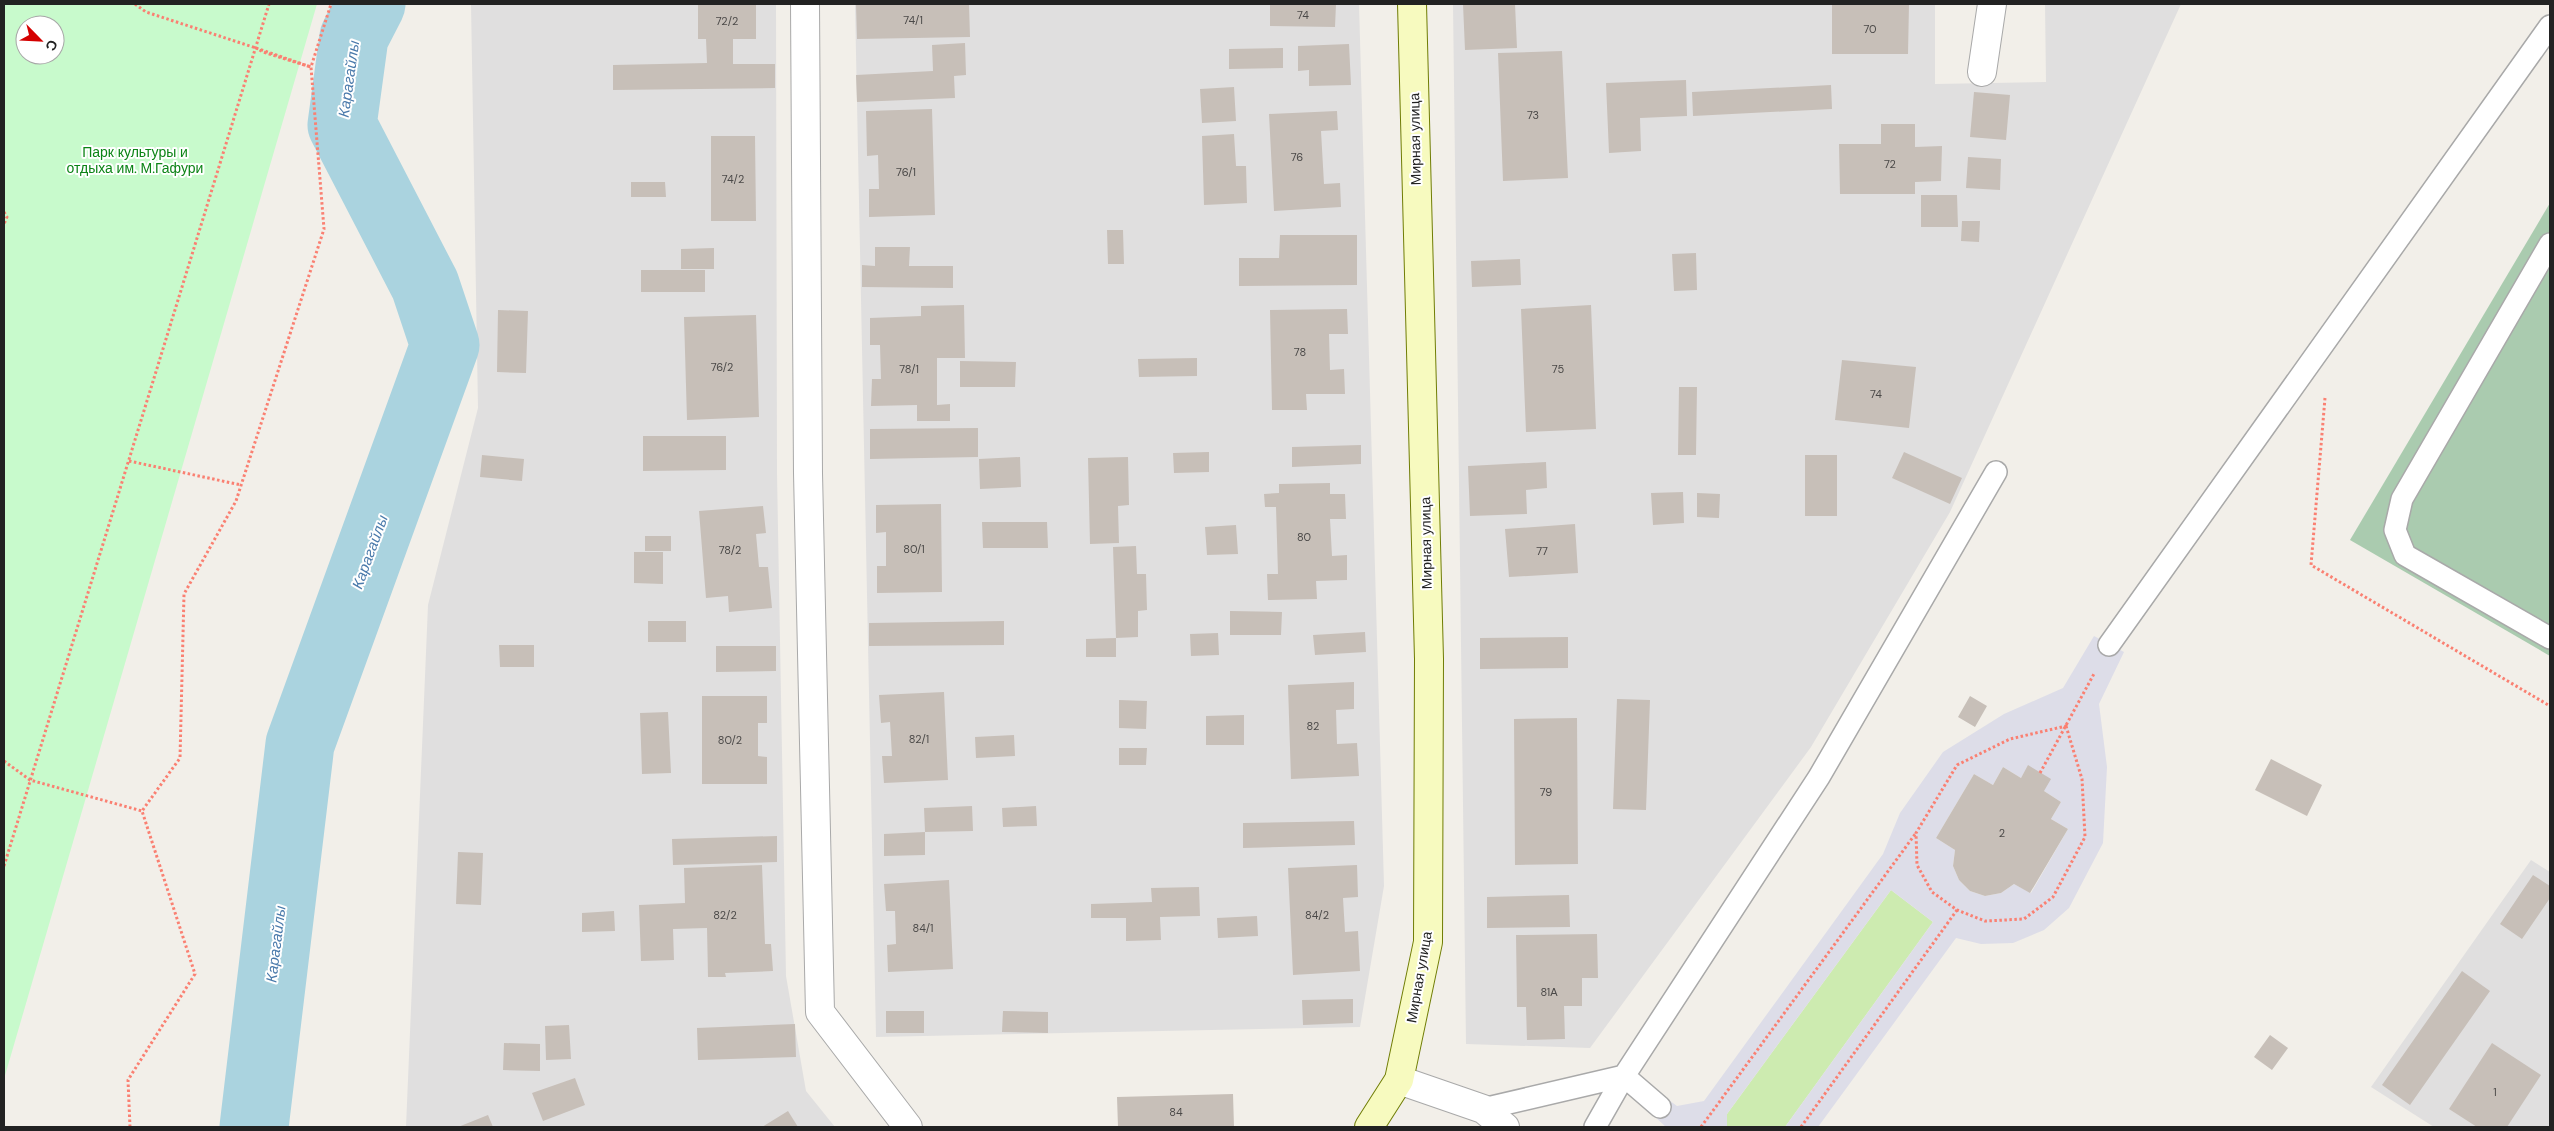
<svg xmlns="http://www.w3.org/2000/svg" width="2554" height="1131" viewBox="0 0 2554 1131" font-family="'DM Sans',sans-serif">
  <style>
    .residential { fill: #e0dfdf }
    .grass { fill: #cdebb0 }
    .cemetery { fill: #aacbaf }
    .park { fill: #c8facc; fill-rule: evenodd }
    .plaza { fill: #dddde8; fill-rule: evenodd }
    .lines { fill: none; stroke-linecap: round; stroke-linejoin: round }
    .river { stroke: #aad3df; stroke-width: 69 }
    .building { fill: #c7bfb8 }
    .lane-casing { stroke: #a9a9a9; stroke-width: 24 }
    .street-casing { stroke: #a9a9a9; stroke-width: 30 }
    .secondary-casing { stroke: #707d05; stroke-width: 30 }
    .path { stroke: #fa8072; stroke-width: 3; stroke-dasharray: 2.5 2.5; stroke-linecap: butt }
    .lane { stroke: #fff; stroke-width: 21 }
    .street { stroke: #fff; stroke-width: 28 }
    .secondary { stroke: #f7fabf; stroke-width: 28 }
    .labels { text-anchor: middle; stroke-width: 4; stroke-linejoin: round; paint-order: stroke }
    .number-label { font-size: 11px; fill: #4b4948 }
    .street-label { font-size: 14px; fill: #222; stroke: #fff }
    .park-label { font-size: 14px; fill: #0c8416; stroke: #fff }
    .water-label { font-size: 15px; font-style: italic; fill: #4a7aab; stroke: #fff }
  </style>
  <rect width="100%" height="100%" fill="#f2efe9"/>
  <path class="residential" d="M471 4H776L777 473 786 976 806 1091 835 1127H406L428 605 478 408Z
    M855 4H1359L1384 886 1360 1027 876 1037Z
    M1453 4H1935V84L2046 82 2045 4H2181L1950 512 1811 747 1590 1048 1466 1044Z
    M2531 860 2550 872V1127H2434L2371 1087Z"/>
  <path class="grass" d="M1891 890 1933 922 1785 1127H1727V1114Z"/>
  <path class="cemetery" d="M2550 203V656L2350 540Z"/>
  <path class="park" d="M4 4H317L4 1079ZM25 25H55V55H25Z"/>
  <path class="plaza" d="M2094 636 2124 652 2099 704 2107 767 2103 843 2069 908 2044 930 2013 943 1981 944 1956 938 1818 1127H1785L1933 922 1891 890 1727 1114V1127H1666L1653 1115 1666 1098 1677 1106 1704 1101 1883 854 1900 813 1943 752 2004 714 2063 688ZM2028 766 2044 791 2061 802 2051 819 2068 829 2031 893 2014 884 2001 893 1985 896 1970 891 1959 880 1953 866 1955 850 1936 838 1974 774 1993 785 2003 767 2021 778Z"/>
  <g class="lines">
    <path class="river" d="M254 1127 300 744 445 345 425 285 342 125 354 37 371 4"/>
  </g>
  <path class="building" d="M698 4H756V39H733V64H775V88L613 90V65L707 63 706 39H698Z
    M856 4H969L970 37 857 39Z
    M1270 4H1336L1335 27 1270 26Z
    M1463 4H1515L1517 48 1465 50Z
    M1832 4H1909L1908 54H1832Z
    M965 43 966 75 954 76 955 98 857 102 856 75 933 71 932 45Z
    M1349 44 1351 85 1309 86V70L1298 71V46Z
    M1283 48V68L1229 69V49Z
    M1562 51 1568 178 1503 181 1498 53Z
    M1686 80 1687 116 1640 118 1641 151 1609 153 1606 83Z
    M1831 85 1832 109 1693 116 1692 92Z
    M1234 87 1236 121 1202 123 1200 89Z
    M1974 92 2010 95 2006 140 1970 137Z
    M932 109 935 215 869 217V189H879L878 155 867 156 866 111Z
    M1337 111 1338 130 1321 131 1324 184 1340 183 1341 207 1274 211 1269 114Z
    M1881 124H1915V147L1942 146 1941 181 1915 182V194H1840L1839 144H1881Z
    M1234 134 1236 166H1246L1247 203 1204 205 1202 136Z
    M711 136H755L756 221H711Z
    M1968 157 2001 159 2000 190 1966 188Z
    M631 182H665L666 197H631Z
    M1921 195H1957L1958 227H1921Z
    M1962 221H1980L1979 242 1961 241Z
    M1107 230H1123L1124 264H1108Z
    M1280 235H1357V285L1239 286V258H1279Z
    M875 247H910L909 266H953V288L862 287V265L875 266Z
    M714 248V269H681V249Z
    M1696 253 1697 290 1674 291 1672 254Z
    M1520 259 1521 285 1472 287 1471 261Z
    M641 270H705V292H641Z
    M964 305 965 358H937V405L950 404V421H917V405L871 406 872 379H881L880 345H870V318L921 316V306Z
    M1591 305 1596 429 1526 432 1521 309Z
    M1347 309 1348 334H1329L1330 370 1344 369 1345 394H1306L1307 410H1272L1270 310Z
    M498 310 528 311 526 373 497 372Z
    M756 315 759 417 687 420 684 317Z
    M1197 358V376L1139 377 1138 359Z
    M1842 360 1916 367 1909 428 1835 420Z
    M960 361 1016 362 1015 387H960Z
    M1679 387H1697L1696 455H1678Z
    M978 428V457L870 459V429Z
    M643 436H726V470L643 471Z
    M1361 445V464L1292 467V447Z
    M1209 452V472L1174 473 1173 453Z
    M1904 452 1962 478 1950 504 1892 478Z
    M482 455 524 459 522 481 480 477Z
    M1805 455H1837V516H1805Z
    M1020 457 1021 487 980 489 979 459Z
    M1128 457 1129 505 1118 506 1119 543 1090 544 1088 458Z
    M1546 462 1547 488 1526 490 1527 514 1470 516 1468 466Z
    M1330 483V494H1345L1346 519H1330L1332 556 1347 555V580L1316 581 1317 599 1268 600 1267 574H1278L1276 507H1265L1264 494 1279 493V484Z
    M1683 492 1684 523 1653 525 1651 493Z
    M1697 493 1720 494 1719 518 1697 517Z
    M941 504 942 592 877 593V566H886V532L876 533V505Z
    M763 506 766 533 756 534 759 567H768L772 608 729 612 728 596 706 598 699 511Z
    M982 522H1047L1048 548H983Z
    M1575 524 1578 573 1509 577 1505 529Z
    M1236 525 1238 554 1207 555 1205 527Z
    M645 536H671V551H645Z
    M1136 546 1137 574H1146L1147 610 1138 611V637L1116 638 1113 547Z
    M634 552H663V584L634 583Z
    M1230 611 1282 612 1281 635H1230Z
    M648 621H686V642H648Z
    M1004 621V645L869 646V623Z
    M1365 632 1366 652 1315 655 1313 635Z
    M1218 633 1219 655 1191 656 1190 634Z
    M1568 637V668L1480 669V638Z
    M1116 638V657H1086V639Z
    M499 645H534V667H500Z
    M716 646H776V671L716 672Z
    M1354 682V709L1336 710 1337 744 1357 743 1359 776 1291 779 1288 685Z
    M944 692 948 780 884 783 882 756H892L890 722 881 723 879 695Z
    M702 696H767V723H758V756L767 757V784H702Z
    M1970 696 1987 706 1975 727 1958 717Z
    M1617 699 1650 700 1646 810 1613 809Z
    M1119 700 1147 701 1146 729 1119 728Z
    M668 712 671 773 642 774 640 713Z
    M1244 715V745H1206V716Z
    M1577 718 1578 864 1515 865 1514 719Z
    M1014 735 1015 756 976 758 975 737Z
    M1119 748H1147L1146 765H1119Z
    M2271 759 2322 785 2307 816 2255 790Z
    M2028 765 2051 779 2044 791 2061 802 2051 819 2068 829 2030 893 2014 884 2001 893 1985 896 1970 891 1959 880 1953 866 1955 850 1936 838 1974 774 1993 785 2003 767 2021 778Z
    M972 806 973 831 925 832 924 808Z
    M1036 806 1037 826 1003 827 1002 808Z
    M1354 821 1355 845 1243 848V823Z
    M925 832V855L884 856V834Z
    M777 836V862L673 865 672 839Z
    M458 852 483 853 481 905 456 904Z
    M762 865 765 944H771L773 971 725 973 726 977H708L707 928 673 929 674 960 641 961 639 905 685 903 684 868Z
    M1357 865 1358 897 1343 898 1345 932 1358 931 1360 971 1293 975 1288 868Z
    M2533 875 2550 886V898L2522 939 2500 924Z
    M949 880 953 969 888 972 887 945 896 944 895 911H886L884 884Z
    M1199 887 1200 916 1160 917 1161 940 1126 941V918H1091V904L1152 902 1151 888Z
    M1569 895 1570 927 1487 928V897Z
    M614 911 615 931 582 932V913Z
    M1257 916 1258 936 1218 938 1217 918Z
    M1597 934 1598 978H1582V1006H1564L1565 1039 1527 1040 1526 1007H1517L1516 935Z
    M2462 971 2490 991 2410 1105 2382 1085Z
    M1353 999V1023L1303 1025 1302 1000Z
    M886 1011H924V1033H886Z
    M1003 1011 1048 1012V1033L1002 1032Z
    M795 1024 796 1057 698 1060 697 1028Z
    M569 1025 571 1059 546 1060 545 1026Z
    M2270 1035 2288 1048 2272 1070 2254 1057Z
    M504 1043 540 1044V1071L503 1070Z
    M2492 1043 2541 1075 2507 1127H2477L2449 1109Z
    M575 1078 585 1105 543 1121 532 1093Z
    M1233 1094 1234 1127H1118L1117 1097Z
    M788 1111 798 1127H762Z
    M488 1115 493 1127H458Z"/>
  <g class="lines">
    <defs>
      <path id="lane" d="M2550 244 2402 499 2395 530 2405 555 2550 638
        M2109 645 2550 26
        M1483 1109 1624 1076 1660 1107
        M1595 1127 1624 1076 1819 777 1996 472"/>
      <path id="street" d="M805 4 808 473 820 1012 908 1127
        M1982 72 1992 4
        M1399 1080 1483 1109 1505 1127"/>
      <path id="secondary" d="M1369 1127 1399 1080 1428 942 1429 659 1412 4"/>
    </defs>
    <use href="#lane" class="lane-casing"/>
    <use href="#street" class="street-casing"/>
    <use href="#secondary" class="secondary-casing"/>
    <path class="path" d="M135 4 146 12 256 48
      M256 48 311 67 263 52Z
      M4 212 7 217 4 224
      M2325 398 2311 565 2550 706
      M129 461 241 485
      M2066 726 2082 779 2085 837 2053 897 2024 919 1985 921 1957 910 1932 892 1917 865 1916 833 1957 765 2010 739Z
      M4 761 30 780 142 811
      M2040 773 2095 672
      M4 866 269 4
      M130 1127 128 1080 195 974 142 811 180 758 184 594 236 501 324 229 311 67 331 4
      M1701 1127 1916 833
      M1801 1127 1957 910"/>
    <use href="#lane" class="lane"/>
    <use href="#street" class="street"/>
    <use href="#secondary" class="secondary"/>
  </g>
  <g class="labels">
    <g class="number-label">
      <text x="1303" y="19">74</text>
      <text x="913" y="24">74/1</text>
      <text x="727" y="25">72/2</text>
      <text x="1870" y="33">70</text>
      <text x="1533" y="119">73</text>
      <text x="1297" y="161">76</text>
      <text x="1890" y="168">72</text>
      <text x="906" y="176">76/1</text>
      <text x="733" y="183">74/2</text>
      <text x="1300" y="356">78</text>
      <text x="722" y="371">76/2</text>
      <text x="909" y="373">78/1</text>
      <text x="1558" y="373">75</text>
      <text x="1876" y="398">74</text>
      <text x="1304" y="541">80</text>
      <text x="914" y="553">80/1</text>
      <text x="730" y="554">78/2</text>
      <text x="1542" y="555">77</text>
      <text x="1313" y="730">82</text>
      <text x="919" y="743">82/1</text>
      <text x="730" y="744">80/2</text>
      <text x="1546" y="796">79</text>
      <text x="2002" y="837">2</text>
      <text x="725" y="919">82/2</text>
      <text x="1317" y="919">84/2</text>
      <text x="923" y="932">84/1</text>
      <text x="1549" y="996">81А</text>
      <text x="2495" y="1096">1</text>
      <text x="1176" y="1116">84</text>
    </g>
    <g class="street-label">
      <text transform="translate(1415 139) rotate(-91)" y="5">Мирная улица</text>
      <text transform="translate(1426 543) rotate(-91)" y="5">Мирная улица</text>
      <text transform="translate(1419 977) rotate(-80)" y="5">Мирная улица</text>
    </g>
    <g class="park-label">
      <text x="135" y="157">Парк культуры и<tspan x="135" dy="16">отдыха им. М.Гафури</tspan></text>
    </g>
    <g class="water-label">
      <text transform="translate(349 79) rotate(-82)" y="5">Карагайлы</text>
      <text transform="translate(370 552) rotate(-70)" y="5">Карагайлы</text>
      <text transform="translate(276 944) rotate(-83)" y="5">Карагайлы</text>
    </g>
  </g>
  <rect width="2554" height="1131" fill="none" stroke="#222222" stroke-width="10"/>
  <g transform="translate(40 40) rotate(114)"><circle r="24" fill="#ffffff" stroke="#a7a7a7"/>
  <path d="M0-4L9 19L0 12L-9 19Z" fill="#d40000"/>
  <text y="-8" font-size="14" font-weight="bold" text-anchor="middle" fill="#222222">С</text>
  </g>
</svg>
